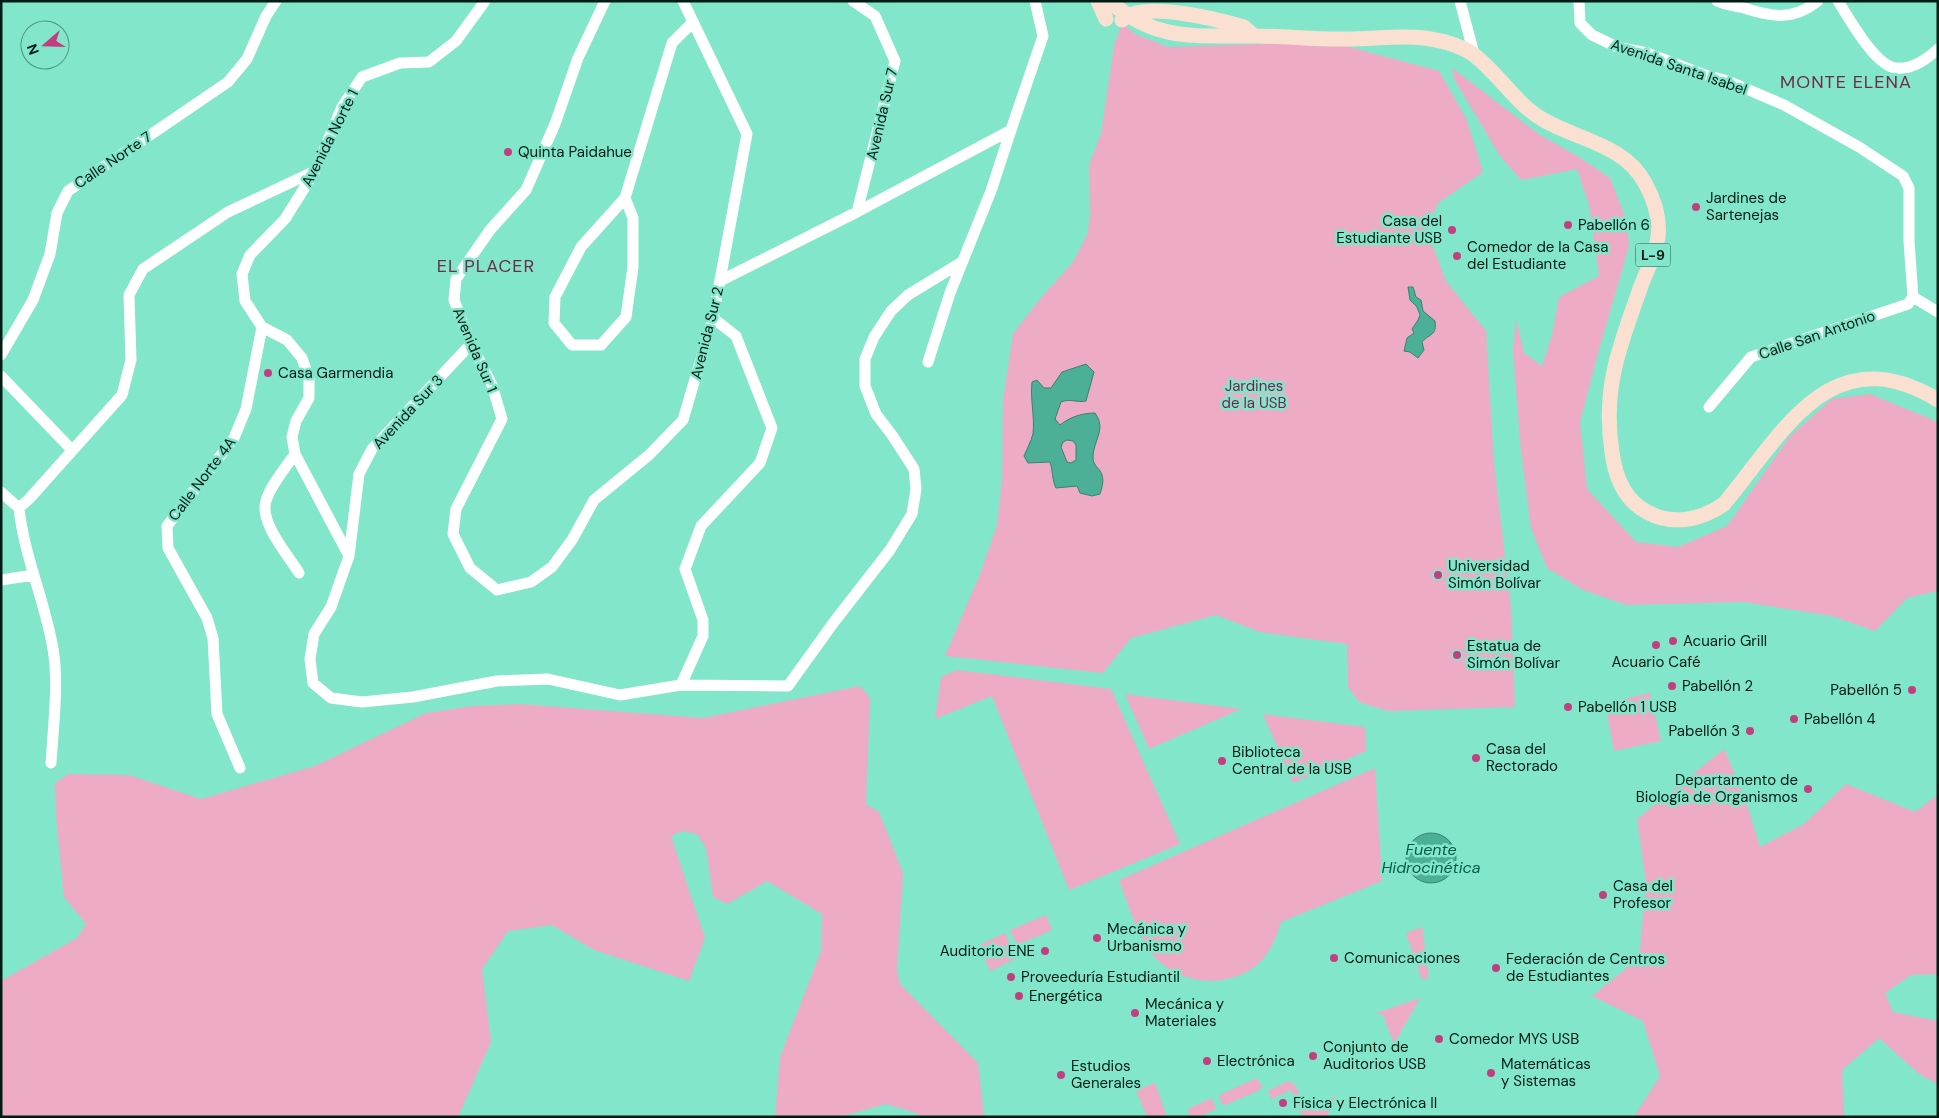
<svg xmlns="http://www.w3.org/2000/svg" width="1939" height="1118" viewBox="0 0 1939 1118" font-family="'DM Sans',sans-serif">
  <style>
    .green { fill: #eeabc6 }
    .water { fill: #4cb096; stroke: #35846f; fill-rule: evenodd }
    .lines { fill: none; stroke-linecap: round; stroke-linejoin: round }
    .minor { stroke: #fff; stroke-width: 11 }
    .major { stroke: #fae0d1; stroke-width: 15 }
    .poi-dot { fill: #c33e81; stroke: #82e6ca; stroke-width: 2 }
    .labels { text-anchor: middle; stroke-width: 5; stroke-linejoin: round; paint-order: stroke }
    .shield { fill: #82e6ca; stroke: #27594b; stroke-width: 1 }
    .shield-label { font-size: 14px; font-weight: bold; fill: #001c15 }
    .street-label { font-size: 15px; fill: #001c15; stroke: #82e6ca }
    .poi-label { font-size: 15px; fill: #001c15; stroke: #82e6ca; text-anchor: start }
    .park-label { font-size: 15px; fill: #781e4c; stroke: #82e6ca }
    .water-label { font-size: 16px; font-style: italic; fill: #055b4a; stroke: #82e6ca }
    .quarter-label { font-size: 18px; letter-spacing: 1px; fill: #6d2c4a; stroke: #82e6ca }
  </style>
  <rect width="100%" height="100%" fill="#82e6ca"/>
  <path class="green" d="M1122 23 1135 34 1168 47 1331 42 1439 71 1466 118 1483 172 1438 203 1426 228 1446 281 1486 331 1494 463 1511 608 1515 707 1388 711 1359 702 1348 687 1347 644 1260 632 1216 615 1131 638 1103 673 945 656 980 574 997 525 1002 479 1003 400 1013 334 1040 299 1073 262 1087 235 1090 217 1089 165 1101 134 1114 46Z
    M1452 68 1540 135 1579 157 1610 178 1627 222 1629 246 1598 353 1580 422 1587 489 1636 542 1678 547 1727 526 1790 436 1832 399 1870 394 1938 422V591L1907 598 1875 631 1832 616 1743 602 1627 605 1583 590 1547 568 1531 528 1520 442 1513 351 1516 319 1524 353 1542 366 1552 335 1559 297 1599 276 1589 205 1577 169 1521 180 1500 156 1454 79Z
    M957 670 1111 689 1180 844 1069 890 992 696 935 719 941 677Z
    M860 686 870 698 866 804 879 812 903 873 897 970 900 984 978 1063 984 1117H920L916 1113 886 1104 839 1117H775L780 1057 821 951 822 914 767 881 727 904 713 897 706 848 697 834 682 831 671 836 705 938 689 981 594 950 552 925 508 931 482 969 491 1042 458 1117H1V981L77 938 86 924 64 897 56 816 55 783 68 774 129 775 201 799 315 766 426 713 473 706 519 704 703 718Z
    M1650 693 1661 741 1614 751 1605 703Z
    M1125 694 1241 709 1149 749Z
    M1263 714 1365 727 1366 751 1293 783Z
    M1724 749 1745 798 1760 847 1804 824 1846 784 1915 812 1936 796 1938 792V974L1911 975 1885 993 1893 1012 1938 1021V1084L1919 1074 1879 1038 1842 1070 1844 1117H1634L1660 1076 1643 1021 1592 996 1639 958 1646 883 1637 819Z
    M1375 768 1382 881 1281 922C1277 935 1272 948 1263 959 1233 991 1179 987 1151 953 1138 937 1127 901 1119 880Z
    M1046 915 1052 930 1017 945 1010 930Z
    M1422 927 1429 977 1422 980 1406 933Z
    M1005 933 1017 958 990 971 979 945Z
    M1420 998 1394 1044 1383 1015 1376 1013Z
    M1257 1078 1262 1087 1258 1091 1225 1105 1222 1104 1219 1096 1221 1094Z
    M1288 1081C1300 1084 1298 1099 1307 1106L1336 1096 1327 1117H1303L1291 1090 1271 1099 1268 1091Z
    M1155 1083 1167 1117H1147L1136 1090Z
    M1212 1098 1216 1109 1199 1117H1190L1188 1110 1189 1108Z"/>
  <path class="water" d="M1408 287H1413L1416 297 1421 300 1423 311 1435 321C1437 336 1430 333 1422 342L1424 350 1418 358 1410 352 1404 351 1407 338 1414 333 1412 329 1418 320 1420 315 1417 307 1410 300Z
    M1086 364 1094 372 1086 401C1077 403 1070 398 1061 402L1055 419 1060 425C1070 417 1082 413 1095 413 1107 430 1093 440 1093 458 1093 466 1100 468 1102 475 1104 481 1102 488 1100 494L1092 496 1080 493 1077 486 1056 488C1052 480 1053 471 1050 462L1028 463 1024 456C1027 449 1031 441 1033 434 1035 416 1030 400 1032 382L1037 380 1044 388H1051L1062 372ZM1067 440 1073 441 1076 445V460L1071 463 1067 462 1061 447 1063 442Z
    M1406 858a25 25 0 1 1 50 0a25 25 0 1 1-50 0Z"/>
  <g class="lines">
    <path class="minor" d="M605 1 578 58 555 124 526 190 490 230 456 279 454 300 471 344 492 385 502 419 456 509 453 534 470 568 497 590 531 582 552 567 572 540 594 500 649 455 683 420 713 318 747 134 683 1
      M853 1 875 16 895 61 857 212
      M1460 1 1474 54
      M1579 1 1580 23 1592 35 1617 47 1647 53 1702 74 1728 81 1784 105 1859 147 1903 176 1909 188V241L1913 297 1938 312
      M1717 1C1726 5 1735 6 1744 8 1772 17 1793 21 1818 1
      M1838 1C1849 18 1875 66 1896 68 1911 70 1927 59 1938 49
      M625 198 633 218V267L626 317 601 345H572L554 323 555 297 581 247 625 198 672 43 693 22
      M720 281 857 212 1011 130 1043 36 1035 1
      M471 344 372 449 359 474 349 556 331 607 314 634 310 659 313 683 331 698 362 702 413 697 497 681 548 679 620 695 681 685 703 636V620L685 569 701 526 760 463 772 428 736 336 713 318
      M1 355 33 300 50 254 57 213 68 191 228 82 247 59 266 16 276 1
      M928 362 950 293 991 191 1011 130
      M1 376 72 450
      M1709 407 1751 357 1908 304 1913 297
      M295 454C286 467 270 486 266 501 259 522 288 555 299 573
      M1 492 19 508
      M349 556 295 454 292 437 296 421 309 398V379L302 358 287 340 262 327 245 301 242 274 250 255 285 219 315 171 342 107 362 77 400 63 429 62 456 41 485 1
      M1 580 34 575
      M681 685 788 686 834 622 890 550 912 514 916 489 914 469 892 435 876 414 865 386V359L874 337 891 311 908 295 962 262
      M51 763C53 729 59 682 53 649 45 601 24 556 19 508L29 499 122 395 131 360 129 295 143 269 228 212 315 171
      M240 768 217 714 213 638 207 618 168 548 167 526 234 438 246 409 262 327"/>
    <path class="major" d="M1098 1 1106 19
      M1109 1C1158 43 1196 35 1255 36 1286 36 1317 40 1348 39 1377 39 1408 34 1436 40 1448 42 1465 48 1474 55 1499 74 1515 103 1542 119 1577 140 1624 144 1645 183 1654 199 1660 219 1658 237 1656 254 1647 270 1641 286 1620 345 1602 388 1612 452 1615 476 1624 500 1647 512 1673 526 1701 520 1724 504 1783 433 1831 335 1938 400
      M1122 20C1141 0 1216 19 1244 27L1254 36"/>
  </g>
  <g class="poi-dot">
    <circle cx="508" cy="152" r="5"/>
    <circle cx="1696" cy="207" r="5"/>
    <circle cx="1568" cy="225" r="5"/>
    <circle cx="1452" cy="230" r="5"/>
    <circle cx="1457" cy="256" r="5"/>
    <circle cx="268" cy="373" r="5"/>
    <circle cx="1438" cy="575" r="5"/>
    <circle cx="1673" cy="641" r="5"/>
    <circle cx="1656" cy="645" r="5"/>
    <circle cx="1457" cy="655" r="5"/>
    <circle cx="1672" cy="686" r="5"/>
    <circle cx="1912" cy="690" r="5"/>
    <circle cx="1568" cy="707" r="5"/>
    <circle cx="1794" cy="719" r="5"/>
    <circle cx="1750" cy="731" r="5"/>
    <circle cx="1476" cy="758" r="5"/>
    <circle cx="1222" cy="761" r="5"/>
    <circle cx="1808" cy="789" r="5"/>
    <circle cx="1603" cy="895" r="5"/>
    <circle cx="1097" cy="938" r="5"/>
    <circle cx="1045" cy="951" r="5"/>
    <circle cx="1334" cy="958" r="5"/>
    <circle cx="1496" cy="968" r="5"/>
    <circle cx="1011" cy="977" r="5"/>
    <circle cx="1019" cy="996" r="5"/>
    <circle cx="1135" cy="1013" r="5"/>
    <circle cx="1439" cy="1039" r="5"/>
    <circle cx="1313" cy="1056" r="5"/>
    <circle cx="1207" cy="1061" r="5"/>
    <circle cx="1491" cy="1073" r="5"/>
    <circle cx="1061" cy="1075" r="5"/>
    <circle cx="1283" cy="1103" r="5"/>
  </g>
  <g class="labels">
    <rect class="shield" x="1635.5" y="243.5" width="35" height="23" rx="4"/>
    <g class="shield-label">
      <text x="1653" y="260">L-9</text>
    </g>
    <g class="street-label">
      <text transform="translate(1679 67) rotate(19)" y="5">Avenida Santa Isabel</text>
      <text transform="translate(882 114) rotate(-77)" y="5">Avenida Sur 7</text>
      <text transform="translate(330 138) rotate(-63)" y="5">Avenida Norte 1</text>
      <text transform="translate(113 160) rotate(-34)" y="5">Calle Norte 7</text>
      <text transform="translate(707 333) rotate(-76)" y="5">Avenida Sur 2</text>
      <text transform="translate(1817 335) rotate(-19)" y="5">Calle San Antonio</text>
      <text transform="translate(475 350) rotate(67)" y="5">Avenida Sur 1</text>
      <text transform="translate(408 412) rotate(-47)" y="5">Avenida Sur 3</text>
      <text transform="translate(202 479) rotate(-53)" y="5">Calle Norte 4A</text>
    </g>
    <g class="poi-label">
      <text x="518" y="157">Quinta Paidahue</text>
      <text x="1706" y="203">Jardines de<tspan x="1706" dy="17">Sartenejas</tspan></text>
      <text x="1442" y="226" text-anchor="end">Casa del<tspan x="1442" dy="17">Estudiante USB</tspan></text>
      <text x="1578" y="230">Pabellón 6</text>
      <text x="1467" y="252">Comedor de la Casa<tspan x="1467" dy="17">del Estudiante</tspan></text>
      <text x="278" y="378">Casa Garmendia</text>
      <text x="1448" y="571">Universidad<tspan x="1448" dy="17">Simón Bolívar</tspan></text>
      <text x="1683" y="646">Acuario Grill</text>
      <text x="1467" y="651">Estatua de<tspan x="1467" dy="17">Simón Bolívar</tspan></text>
      <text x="1656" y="667" text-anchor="middle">Acuario Café</text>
      <text x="1682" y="691">Pabellón 2</text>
      <text x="1902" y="695" text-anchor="end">Pabellón 5</text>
      <text x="1578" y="712">Pabellón 1 USB</text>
      <text x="1804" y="724">Pabellón 4</text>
      <text x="1740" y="736" text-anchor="end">Pabellón 3</text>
      <text x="1486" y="754">Casa del<tspan x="1486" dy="17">Rectorado</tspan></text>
      <text x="1232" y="757">Biblioteca<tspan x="1232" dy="17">Central de la USB</tspan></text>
      <text x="1798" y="785" text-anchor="end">Departamento de<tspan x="1798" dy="17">Biología de Organismos</tspan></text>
      <text x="1613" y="891">Casa del<tspan x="1613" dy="17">Profesor</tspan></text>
      <text x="1107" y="934">Mecánica y<tspan x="1107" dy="17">Urbanismo</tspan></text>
      <text x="1035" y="956" text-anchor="end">Auditorio ENE</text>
      <text x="1344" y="963">Comunicaciones</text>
      <text x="1506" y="964">Federación de Centros<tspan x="1506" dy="17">de Estudiantes</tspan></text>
      <text x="1021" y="982">Proveeduría Estudiantil</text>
      <text x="1029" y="1001">Energética</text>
      <text x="1145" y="1009">Mecánica y<tspan x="1145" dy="17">Materiales</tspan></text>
      <text x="1449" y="1044">Comedor MYS USB</text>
      <text x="1323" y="1052">Conjunto de<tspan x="1323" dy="17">Auditorios USB</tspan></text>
      <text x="1217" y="1066">Electrónica</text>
      <text x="1501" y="1069">Matemáticas<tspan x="1501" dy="17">y Sistemas</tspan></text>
      <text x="1071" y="1071">Estudios<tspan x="1071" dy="17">Generales</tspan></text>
      <text x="1293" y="1108">Física y Electrónica II</text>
    </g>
    <g class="park-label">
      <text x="1254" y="391">Jardines<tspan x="1254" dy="17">de la USB</tspan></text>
    </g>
    <g class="water-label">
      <text x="1431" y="855">Fuente<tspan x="1431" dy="18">Hidrocinética</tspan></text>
    </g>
    <g class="quarter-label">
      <text x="1846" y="88">MONTE ELENA</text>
      <text x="486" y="272">EL PLACER</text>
    </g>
  </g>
  <rect width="1939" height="1118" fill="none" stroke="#001c15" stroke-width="5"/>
  <g transform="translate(45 45) rotate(250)"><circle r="24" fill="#82e6ca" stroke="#4e9582"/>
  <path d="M0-4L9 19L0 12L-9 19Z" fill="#c33e81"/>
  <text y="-8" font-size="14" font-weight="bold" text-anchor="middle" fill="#001c15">N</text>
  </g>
</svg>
